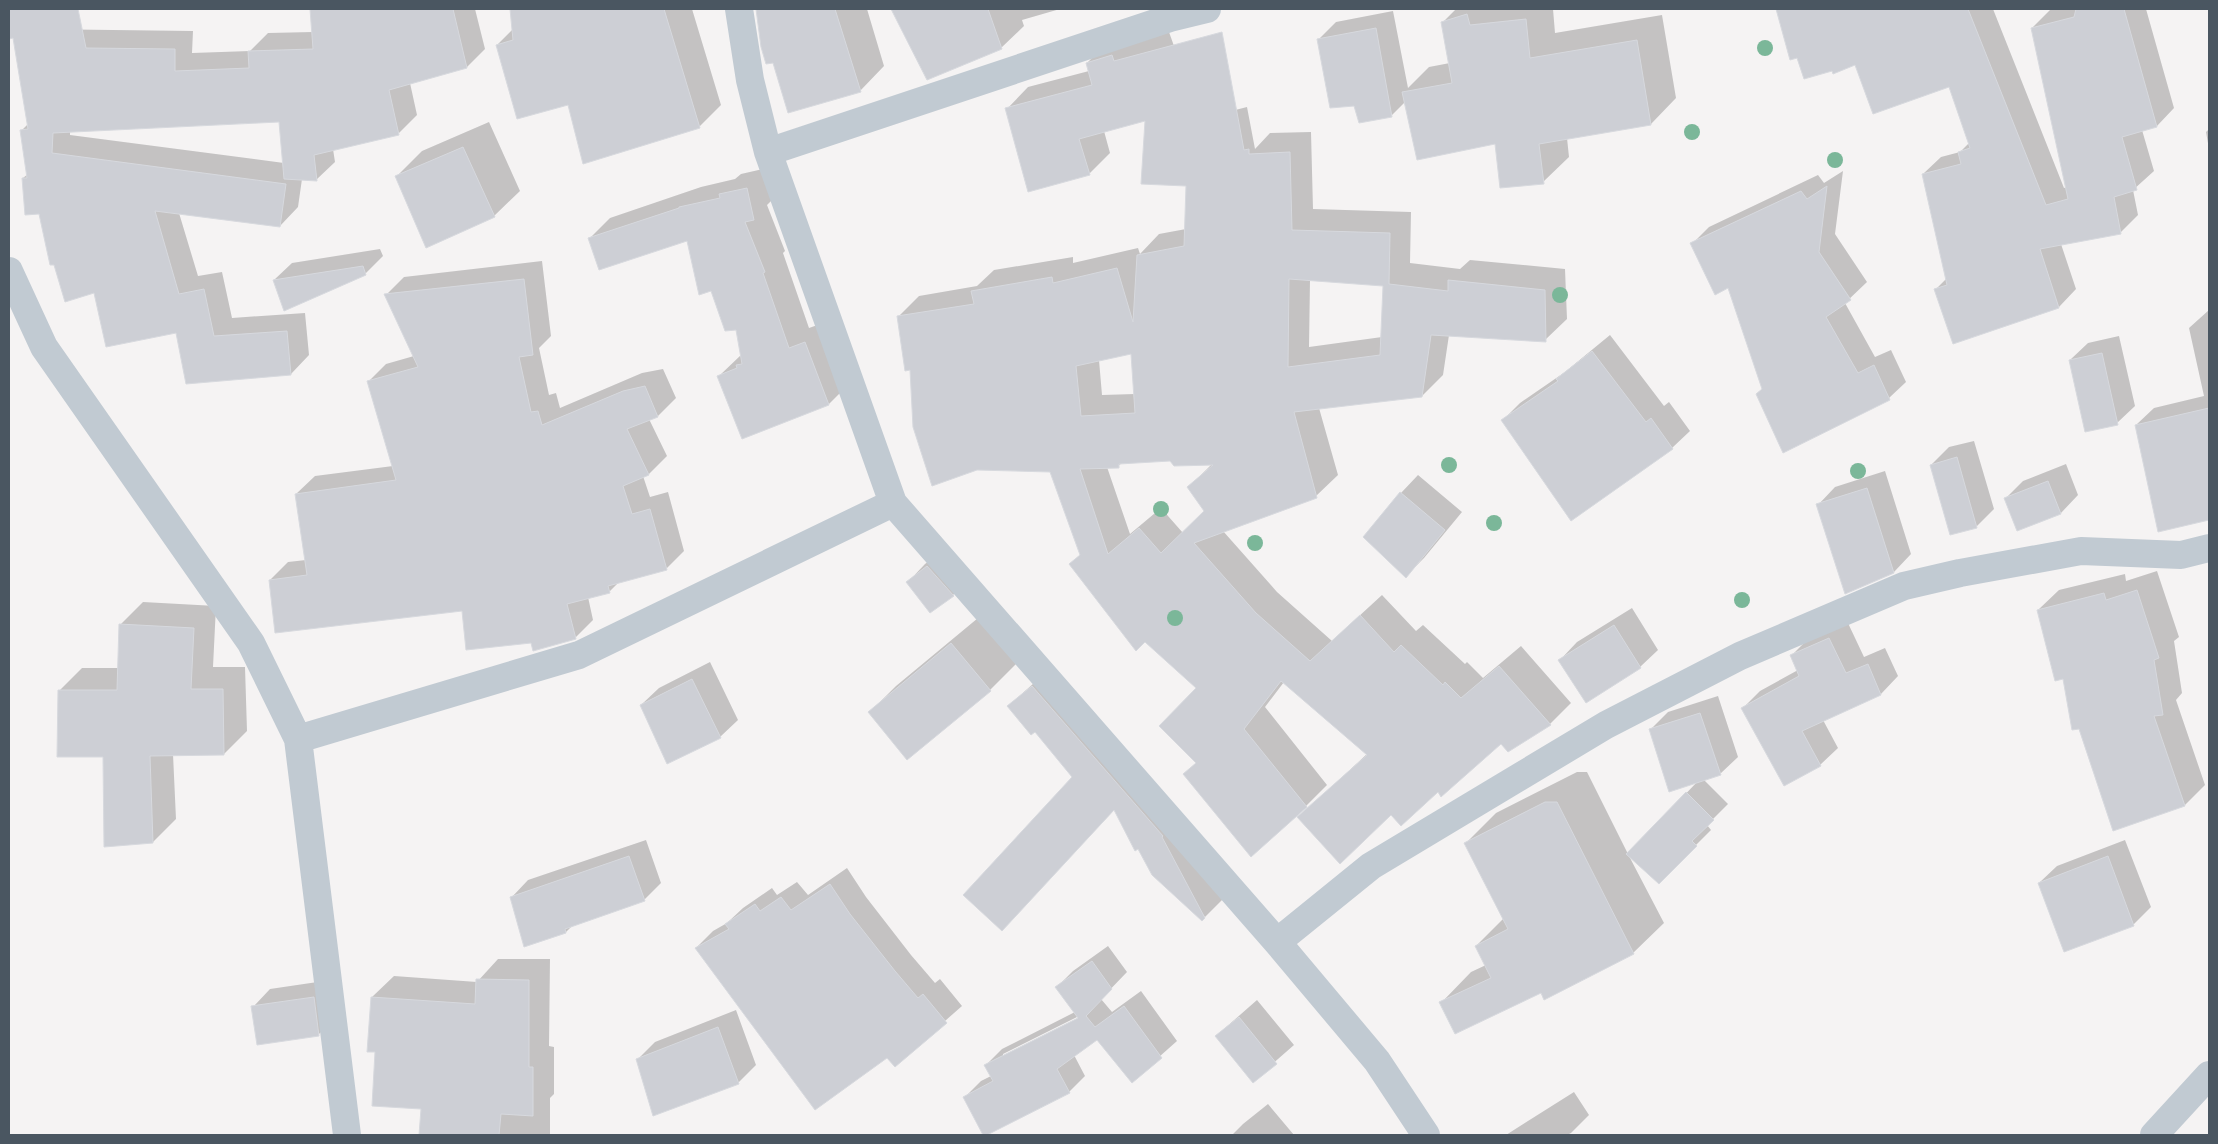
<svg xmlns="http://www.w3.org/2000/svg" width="2218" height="1144" font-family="'DejaVu Sans',sans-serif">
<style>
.shadow{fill:#0003;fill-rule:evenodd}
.building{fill:#cdcfd5;stroke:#d7d9de;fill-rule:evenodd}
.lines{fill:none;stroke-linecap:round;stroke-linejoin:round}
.minor{stroke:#c1cad2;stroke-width:28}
.tree{fill:#7bb799}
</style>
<rect width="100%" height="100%" fill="#f5f3f3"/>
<!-- shadow -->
<path class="shadow" d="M9 9H79L9 19Z
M312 9H475L485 49 467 67 410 83 417 115 399 133 333 149 335 162 316 180 302 179 298 207 280 226 179 213 198 276 222 272 232 318 305 313 309 355 291 374 187 383 177 332 95 291 40 213 23 178 28 174 21 131 28 124 34 29 193 31 192 53 250 51 268 33 313 32ZM280 121 284 163 70 135V131Z
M511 9H692L721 105 699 127 497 45 513 29Z
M757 9H867L884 66 860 91 760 19Z
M892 9H1060L1022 20 1024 26 1001 48 928 78Z
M1456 9H1553L1555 33 1662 15 1676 98 1651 124 1567 138 1569 157 1543 182 1496 143 1405 102 1392 115 1360 122 1355 104 1319 39 1336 22 1393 11 1408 88 1429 67 1450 63 1442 23Z
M1777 9H1993L2064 188 2067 187 2032 28 2050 10 2057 9H2176H2146L2174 108 2157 126 2142 130 2154 171 2133 190 2138 215 2120 233 2061 244 2076 289 2059 307 1954 343 1935 290 1947 278 1923 174 1941 157 1960 152 1969 143 1950 86 1856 64 1833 70 1798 56 1791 58Z
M1169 32 1200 119 1247 107 1255 149 1270 133 1311 132 1313 209 1411 212 1410 263 1460 269 1470 260 1565 269 1567 319 1545 340 1449 335 1443 375 1422 396 1319 408 1338 475 1316 496 1223 531 1277 592 1332 641 1382 595 1416 631 1423 625 1465 664 1467 662 1483 678 1521 646 1571 703 1550 724 1501 742 1438 790 1391 813 1299 817 1367 754 1284 682 1265 707 1327 785 1306 806 1185 774 1197 762 1198 688 1071 564 1081 554 1051 471 911 368 898 317 919 296 977 286 994 270 1073 257V263L1138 248 1140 254 1159 234 1186 229 1187 185 1146 119 1104 131 1110 153 1089 174 1007 109 1028 87 1089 71 1087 63 1108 42ZM1310 280 1384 285 1382 337 1309 347ZM1133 352 1135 394 1102 395 1099 360ZM1171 460 1212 464 1189 487 1205 511 1183 533 1161 508 1130 534 1107 467 1118 466 1122 463Z
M489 122 520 191 494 216 397 176 422 151Z
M2209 129V149L2206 132Z
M767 168 774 198 767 205 785 251 783 253 809 328 826 322 849 384 829 404 743 438 719 376 741 355 737 329 712 289 688 240 590 238 610 218 701 187 735 179 741 174Z
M1843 171 1835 234 1867 282 1845 303 1875 357 1891 350 1906 382 1889 398 1763 388 1729 287 1692 244 1709 227 1818 175 1824 183Z
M380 249 383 256 365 274 274 280 292 263Z
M542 261 551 336 539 348 549 395 556 393 560 408 642 373 663 369 676 398 658 416 649 419 667 456 649 474 643 476 650 497 668 492 684 551 666 569 620 581 609 592 588 597 593 620 575 638 532 642 463 610 270 580 288 562 306 560 296 494 315 476 393 466 368 382 386 364 414 356 386 295 404 277Z
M2209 310V519L2159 530 2136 425 2154 408 2204 396 2189 328Z
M1610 335 1664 406 1669 402 1690 431 1672 448 1503 420 1520 403 1565 372Z
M2119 336 2135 406 2117 423 2070 360 2088 343Z
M1974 441 1994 509 1976 527 1931 465 1949 447Z
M2066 464 2078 495 2061 513 2017 530 2005 499 2023 481Z
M1885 471 1911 554 1894 572 1846 592 1818 505 1835 487Z
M1418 475 1462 512 1424 558 1406 576 1401 493Z
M945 549 970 578 953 595 908 582 925 564Z
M2157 571 2179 637 2174 641 2182 693 2176 700 2205 785 2185 805 2114 829 2064 678 2038 610 2059 590 2125 574 2126 581Z
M143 602 216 606 213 667H245L247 731 224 754H173L176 819 153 842 104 756 59 691 82 668H119L120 625Z
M1632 608 1658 650 1640 667 1586 701 1560 660 1577 642Z
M978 618 1016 664 990 690 908 758 870 712 896 686Z
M1847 621 1864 657 1885 648 1898 676 1881 694 1823 720 1838 748 1820 765 1743 708 1760 691 1798 670 1791 656 1809 638Z
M710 662 738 720 720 737 641 705 659 688Z
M1052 667 1224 898 1205 917 1115 809 1002 929 1074 777 1035 730 1008 706Z
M1718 696 1738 757 1720 774 1704 780 1728 804 1707 825 1711 830 1659 882 1629 856 1664 923 1633 953 1541 992 1441 1003 1471 972 1486 965 1476 946 1504 918 1466 843 1496 813 1577 772H1587L1628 854 1698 781 1650 730 1668 712Z
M646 840 661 883 644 900 573 925 566 932 511 898 528 880Z
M2125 840 2151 907 2134 924 2065 950 2039 883 2057 866Z
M847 868 866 897 911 955 935 983 940 979 962 1006 895 1065 887 1056 696 948 713 931 727 923 743 908 772 888 777 895 797 882 808 895Z
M1108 946 1127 972 1101 999 1112 1012 1141 991 1177 1041 1132 1081 1097 1039 1074 1055 1085 1076 1069 1092 985 1135 965 1097 981 1081 991 1076 986 1065 1002 1049 1075 1012 1057 987 1073 971ZM1083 1014 1084 1016 1003 1057V1054Z
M498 959H550L549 1046 554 1047V1094L550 1098V1135H420L423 1108 376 1051 372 997 394 976 477 982Z
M331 980 336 1017 318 1035 253 1007 270 989Z
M1257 1000 1294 1045 1253 1081 1216 1036Z
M736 1010 756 1065 738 1083 637 1060 655 1042Z
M1574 1092 1589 1115 1571 1133 1567 1135H1506Z
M1268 1104 1294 1135H1232L1243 1124Z"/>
<!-- building -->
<path class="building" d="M9 9H78L86 48 175 49V71L249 68 248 51 313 49 310 9H453L467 68 389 90 399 135 314 155 317 181 284 179 279 122 53 133 52 153 286 184 280 227 155 211 179 294 204 289 214 336 287 331 291 375 186 384 176 333 106 347 94 293 65 302 54 265H50L39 214 25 215 22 178H27L20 130 28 129 13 38 9 39Z
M510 9H664L700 128 583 164 568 105 517 119 496 45 513 40Z
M756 9H835L861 92 788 113 773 63 766 64 761 47Z
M891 9H988L1002 49 927 80Z
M1776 9H1968L2046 205 2068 199 2031 28 2074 17 2076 9H2124L2157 127 2122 137 2137 190 2114 197 2121 234 2040 249 2059 308 1953 344 1934 289 1947 285 1922 174 1961 164 1958 152 1970 148 1949 87 1873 114 1855 65 1833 74 1832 71 1804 79 1797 58 1790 60Z
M1467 14 1470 25 1526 19 1530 58 1637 40 1651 125 1539 144 1544 184 1500 188 1495 144 1417 160 1402 92 1452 83 1441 22Z
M1376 28 1392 117 1359 123 1354 106 1330 108 1317 39Z
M1222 32 1244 150 1249 149V154L1290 152 1292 230 1390 233 1389 284 1448 291V280L1545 290 1546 342 1431 335 1422 397 1294 412 1317 498 1194 543 1256 613 1310 661 1360 615 1394 652 1401 645 1443 685 1445 682 1461 698 1499 666 1551 725 1508 752 1501 744 1441 797 1438 792 1401 826 1391 815 1340 864 1297 817 1367 755 1281 681 1244 729 1307 807 1251 857 1183 774 1196 763 1159 726 1196 688 1145 642 1136 651 1069 564 1080 555 1050 472 977 470 932 486 913 427 910 370 905 371 897 316 974 304 971 291 1052 277 1053 283 1117 268 1133 322 1137 255 1184 246 1186 186 1141 184 1145 121 1079 139 1090 175 1028 192 1005 108 1092 85 1086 63 1112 55 1114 61ZM1289 279 1383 286 1380 355 1288 367ZM1131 354 1135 413 1081 416 1076 366ZM1170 461 1174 466 1213 465 1187 487 1204 511 1161 553 1139 528 1108 554 1080 469 1119 468V464Z
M463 147 495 217 426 248 395 176Z
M1827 186 1819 252 1851 300 1826 317 1858 373 1874 365 1890 400 1783 453 1756 394 1762 389 1728 288 1715 295 1690 243 1801 191 1807 199Z
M747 188 754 220 745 222 765 272 763 273 789 348 805 342 829 405 742 439 717 376 737 368 736 365 742 364 736 330 725 331 711 291 699 295 687 241 599 270 588 238 679 208V207L720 198 719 194Z
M363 266 366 275 284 311 273 280Z
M524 279 533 355 519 357 531 412 538 411 542 425 623 391 645 386 658 417 627 429 649 475 623 486 632 514 650 509 667 570 608 586 610 593 567 604 576 639 533 651 531 643 466 650 462 611 275 633 269 580 307 575 295 494 396 480 367 381 418 367 384 294Z
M1592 351 1646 422 1651 418 1673 449 1571 521 1501 420 1558 381 1556 379Z
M2102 353 2118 425 2085 432 2069 360Z
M2209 408V520L2158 532 2135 425Z
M1957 457 1977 528 1950 535 1930 465Z
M2048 481 2061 514 2017 531 2004 498Z
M1867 488 1894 573 1845 594 1816 504Z
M1400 492 1445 530 1406 578 1363 537Z
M927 566 954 596 930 613 906 582Z
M2137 590 2159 658 2154 660 2163 715 2154 716 2185 806 2113 831 2079 729 2072 730 2063 679 2055 681 2037 610 2104 593 2106 600Z
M119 624 194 628 191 689H223L224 755 150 756 153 843 104 847 103 757H57L58 690H117Z
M1614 625 1641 668 1586 703 1558 660Z
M1829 638 1846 673 1868 664 1881 695 1802 731 1821 766 1784 786 1741 708 1799 676 1790 655Z
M951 643 991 691 907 760 868 712Z
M692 679 721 738 667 764 640 705Z
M1032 686 1163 836 1162 837 1205 918 1202 921 1152 875 1138 849 1135 851 1114 810 1002 931 963 895 1072 777 1035 732 1031 735 1007 706Z
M1700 713 1721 775 1669 792 1649 729Z
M1686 792 1714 820 1692 841 1697 846 1659 884 1626 854Z
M1545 802H1557L1634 954 1544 1000 1541 993 1455 1034 1439 1002 1491 978 1475 946 1508 929 1464 843Z
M629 856 645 901 565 929 566 933 524 947 510 897Z
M2108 856 2134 926 2064 952 2038 883Z
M830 884 850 914 895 971 918 998 923 994 947 1023 895 1067 887 1058 815 1110 695 948 729 929 725 924 755 904 760 911 781 897 791 910Z
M1092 961 1112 989 1086 1016 1095 1027 1124 1006 1162 1058 1132 1083 1097 1040 1057 1069 1070 1093 987 1135H983L963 1097 993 1081 984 1065 1078 1018 1055 987Z
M476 979 529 980V1067H533V1116L501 1114 499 1135H419L421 1109 372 1106 375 1052H367L371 997 475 1004Z
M314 997 319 1036 257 1045 251 1006Z
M1239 1017 1277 1064 1253 1083 1215 1036Z
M718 1027 739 1084 653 1116 636 1059Z"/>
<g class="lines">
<!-- minor -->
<path class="minor" d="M739 9 750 80 768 152 893 503 1277 942 1377 1061 1426 1135
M768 152 1170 18 1207 9
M9 271 44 347 251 643 298 739 347 1135
M298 739 579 655 893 503
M1277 942 1371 866 1606 725 1740 656 1904 586 1960 573 2081 551 2181 555 2209 548
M2154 1135 2209 1075"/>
</g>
<!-- trees -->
<g class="tree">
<circle cx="1765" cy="48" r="8"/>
<circle cx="1692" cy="132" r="8"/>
<circle cx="1835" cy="160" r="8"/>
<circle cx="1560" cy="295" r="8"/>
<circle cx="1449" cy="465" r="8"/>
<circle cx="1858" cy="471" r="8"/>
<circle cx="1161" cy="509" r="8"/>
<circle cx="1494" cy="523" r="8"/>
<circle cx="1255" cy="543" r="8"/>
<circle cx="1742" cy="600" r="8"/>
<circle cx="1175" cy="618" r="8"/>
</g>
<!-- border -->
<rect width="2218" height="1144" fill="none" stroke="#4a5661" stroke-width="20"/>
</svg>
